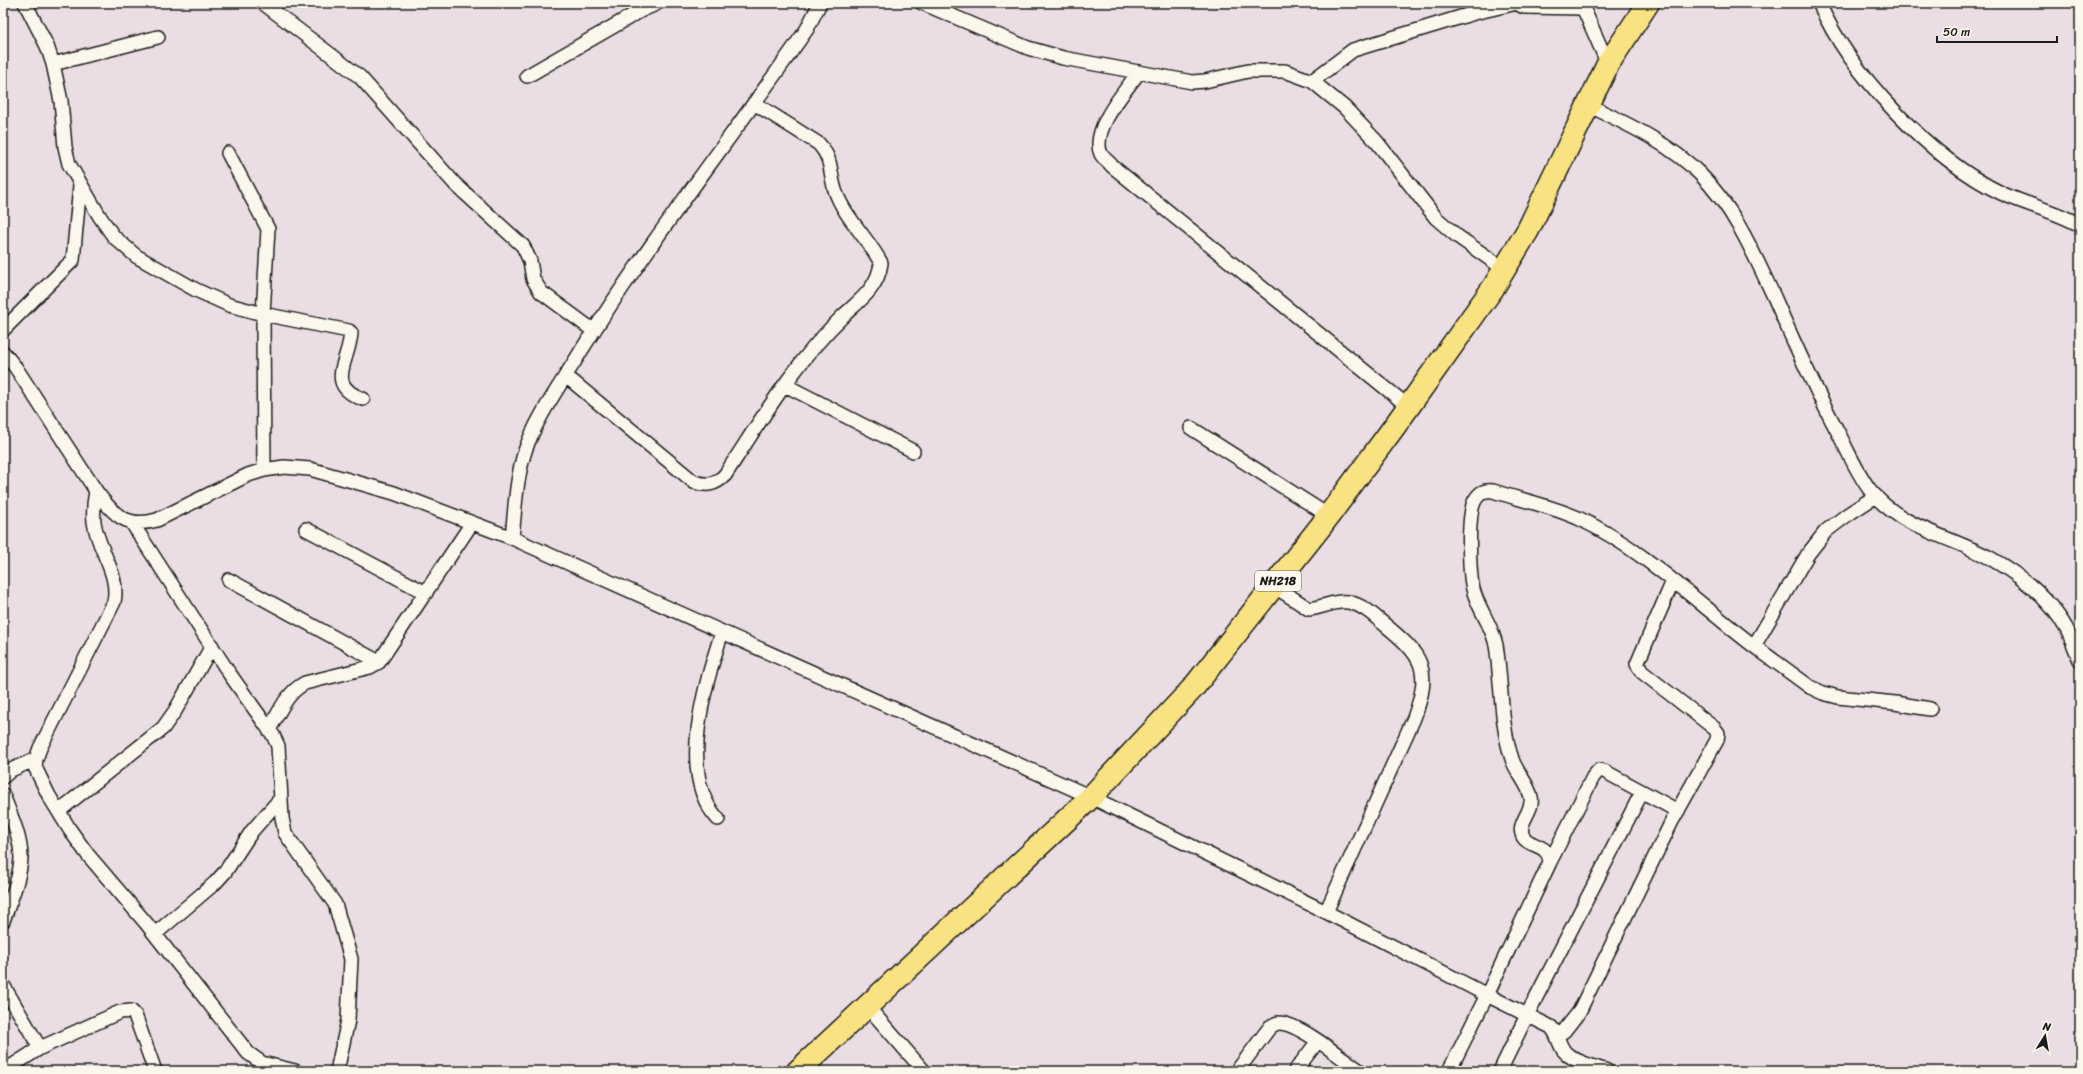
<svg xmlns="http://www.w3.org/2000/svg" width="2083" height="1074" font-family="Sriracha,sans-serif">
<style>
.lines{fill:none;stroke-linecap:round;stroke-linejoin:round}
.street-casing{stroke:#1c1c1c;stroke-width:16}
.highway-casing{stroke:#1c1c1c;stroke-width:25}
.street{stroke:#fbf7ec;stroke-width:13}
.highway{stroke:#f8e281;stroke-width:22}
.labels{text-anchor:middle;stroke-width:4;stroke-linejoin:round;paint-order:stroke}
.shield{fill:#fbf7ec;stroke:#5f5e5a;stroke-width:1}
.shield-label{font-size:12px;font-weight:bold;fill:#1c1c1c}
</style>
<rect width="100%" height="100%" fill="#eadee4"/>
<filter id="ink" filterUnits="userSpaceOnUse"><feTurbulence type="fractalNoise" baseFrequency=".025" numOctaves="2"/><feDisplacementMap in="SourceGraphic" scale="8" xChannelSelector="R" yChannelSelector="G"/><feConvolveMatrix kernelMatrix="1 2 1 2 8 2 1 2 1" color-interpolation-filters="sRGB"/></filter>
<g filter="url(#ink)">
<g class="lines">
<defs>
<path id="street" d="M25 3 47 46 53 64 61 101 65 147 69 164 100 217 114 237 136 256 196 290 229 305 263 314 264 470
M263 3 360 77 455 184 523 246 530 261 533 279 541 292 594 331
M922 3 1028 48 1063 58 1192 82 1205 81 1248 71H1285L1312 81 1345 108 1377 142 1436 218 1457 236 1504 269
M1516 3 1524 7 1582 8
M1581 3 1608 64
M1819 3C1850 74 1931 159 2001 193 2027 205 2055 211 2080 225
M53 64 158 37
M1139 72C1126 90 1090 130 1101 154 1103 158 1109 162 1112 166L1409 407
M527 76 640 11 658 3
M1312 81 1353 50 1474 13 1517 3
M1588 105C1627 124 1669 143 1700 174 1735 209 1754 254 1775 299 1795 345 1816 391 1840 436 1849 454 1858 474 1870 490 1900 528 1950 536 1990 558 2020 575 2049 598 2066 628 2072 638 2075 650 2080 660
M228 153 268 229 263 314 349 331 351 333C349 362 324 385 363 399
M3 330 73 260 80 185
M3 352 16 368 96 491C113 514 126 529 157 520L248 475 264 470 284 467 310 469 394 493 512 538 1091 797 1326 912 1487 995 1449 1071
M566 376 694 482C707 486 715 485 725 475 761 420 795 362 843 316 860 300 878 288 881 263 868 238 844 217 835 190 829 171 833 160 819 144L754 103
M785 385 913 451
M1191 428 1329 516
M96 491C94 501 93 512 94 522 98 551 120 573 114 602L40 748 36 759 35 767 49 796 70 830 88 855 146 923 248 1053 262 1063 295 1071
M1876 496 1847 515 1826 531 1808 554 1754 646 1810 687 1823 693 1838 697 1895 703 1930 709
M132 523 229 673 273 735 278 746 282 818 285 833 335 904 351 959 348 1020 337 1071
M306 529 426 593
M512 538C515 509 516 479 525 451 537 416 562 383 581 351 650 240 732 137 807 29L820 3
M229 580 379 662
M1274 586 1309 609C1322 608 1335 600 1348 602 1363 605 1373 615 1384 624 1423 656 1432 669 1414 718L1326 912
M269 730C279 713 286 693 305 683L370 667 379 662 472 523
M3 777 11 770 36 759
M3 795C10 814 21 836 21 858 20 879 10 901 3 921
M59 811 163 728 175 711 212 646
M718 819C676 775 706 682 722 632
M1550 862 1593 777 1599 770 1604 771 1678 811
M155 934 215 883 225 872 252 831 281 798
M3 985 40 1048 120 1012 131 1011 135 1015 155 1071
M867 1006 924 1071
M1557 1035 1564 1031 1579 1012 1672 821 1717 740 1718 733 1714 728 1642 672 1637 664 1673 581
M4 1071 40 1048
M1237 1071 1270 1027C1273 1025 1276 1023 1279 1023 1299 1023 1343 1059 1360 1071
M1295 1071 1318 1041
M1500 1071 1527 1015 1642 792
M1607 1071C1594 1066 1573 1062 1564 1051 1558 1043 1558 1034 1551 1027L1487 995 1550 862C1549 842 1526 848 1522 834 1518 822 1534 810 1531 797 1528 783 1516 772 1512 759 1500 723 1502 683 1496 645 1492 625 1478 609 1473 589 1469 572 1467 514 1475 500 1480 492 1484 490 1493 491 1521 500 1552 506 1580 519 1645 550 1697 603 1754 646"/>
<path id="highway" d="M798 1071 1091 797 1193 688 1321 526 1394 427 1493 288 1528 230 1608 64 1648 3"/>
</defs>
<!-- street casing -->
<use href="#street" class="street-casing"/>
<!-- highway casing -->
<use href="#highway" class="highway-casing"/>
<!-- street -->
<use href="#street" class="street"/>
<!-- highway -->
<use href="#highway" class="highway"/>
</g>
</g>
<g class="labels">
<!-- shield labels -->
<rect class="shield" x="1255" y="571" width="46" height="20" rx="3"/>
<g class="shield-label">
<text x="1278" y="585">NH218</text>
</g>
</g>
<!-- margin -->
<rect width="2083" height="1074" fill="none" stroke="#fbf7ec" stroke-width="16"/>
<rect x="8" y="8" width="2067" height="1058" fill="none" stroke="#1c1c1c" stroke-width="1.5" filter="url(#ink)"/>
<!-- north arrow -->
<g transform="translate(2045 1036) rotate(11)" stroke="#fbf7ec" stroke-width="3" paint-order="stroke">
<path d="M0-3L7 15L0 10L-7 15Z" fill="#1c1c1c"/>
<text y="-6" font-size="11" font-weight="bold" text-anchor="middle" fill="#1c1c1c">N</text>
</g>
<!-- scale -->
<path d="M1937 36v6h120v-6" fill="none" stroke="#1c1c1c" stroke-width="2"/>
<text x="1943" y="36" font-size="12" fill="#1c1c1c" stroke="#fbf7ec" stroke-width="3" paint-order="stroke">50 m</text>
</svg>
